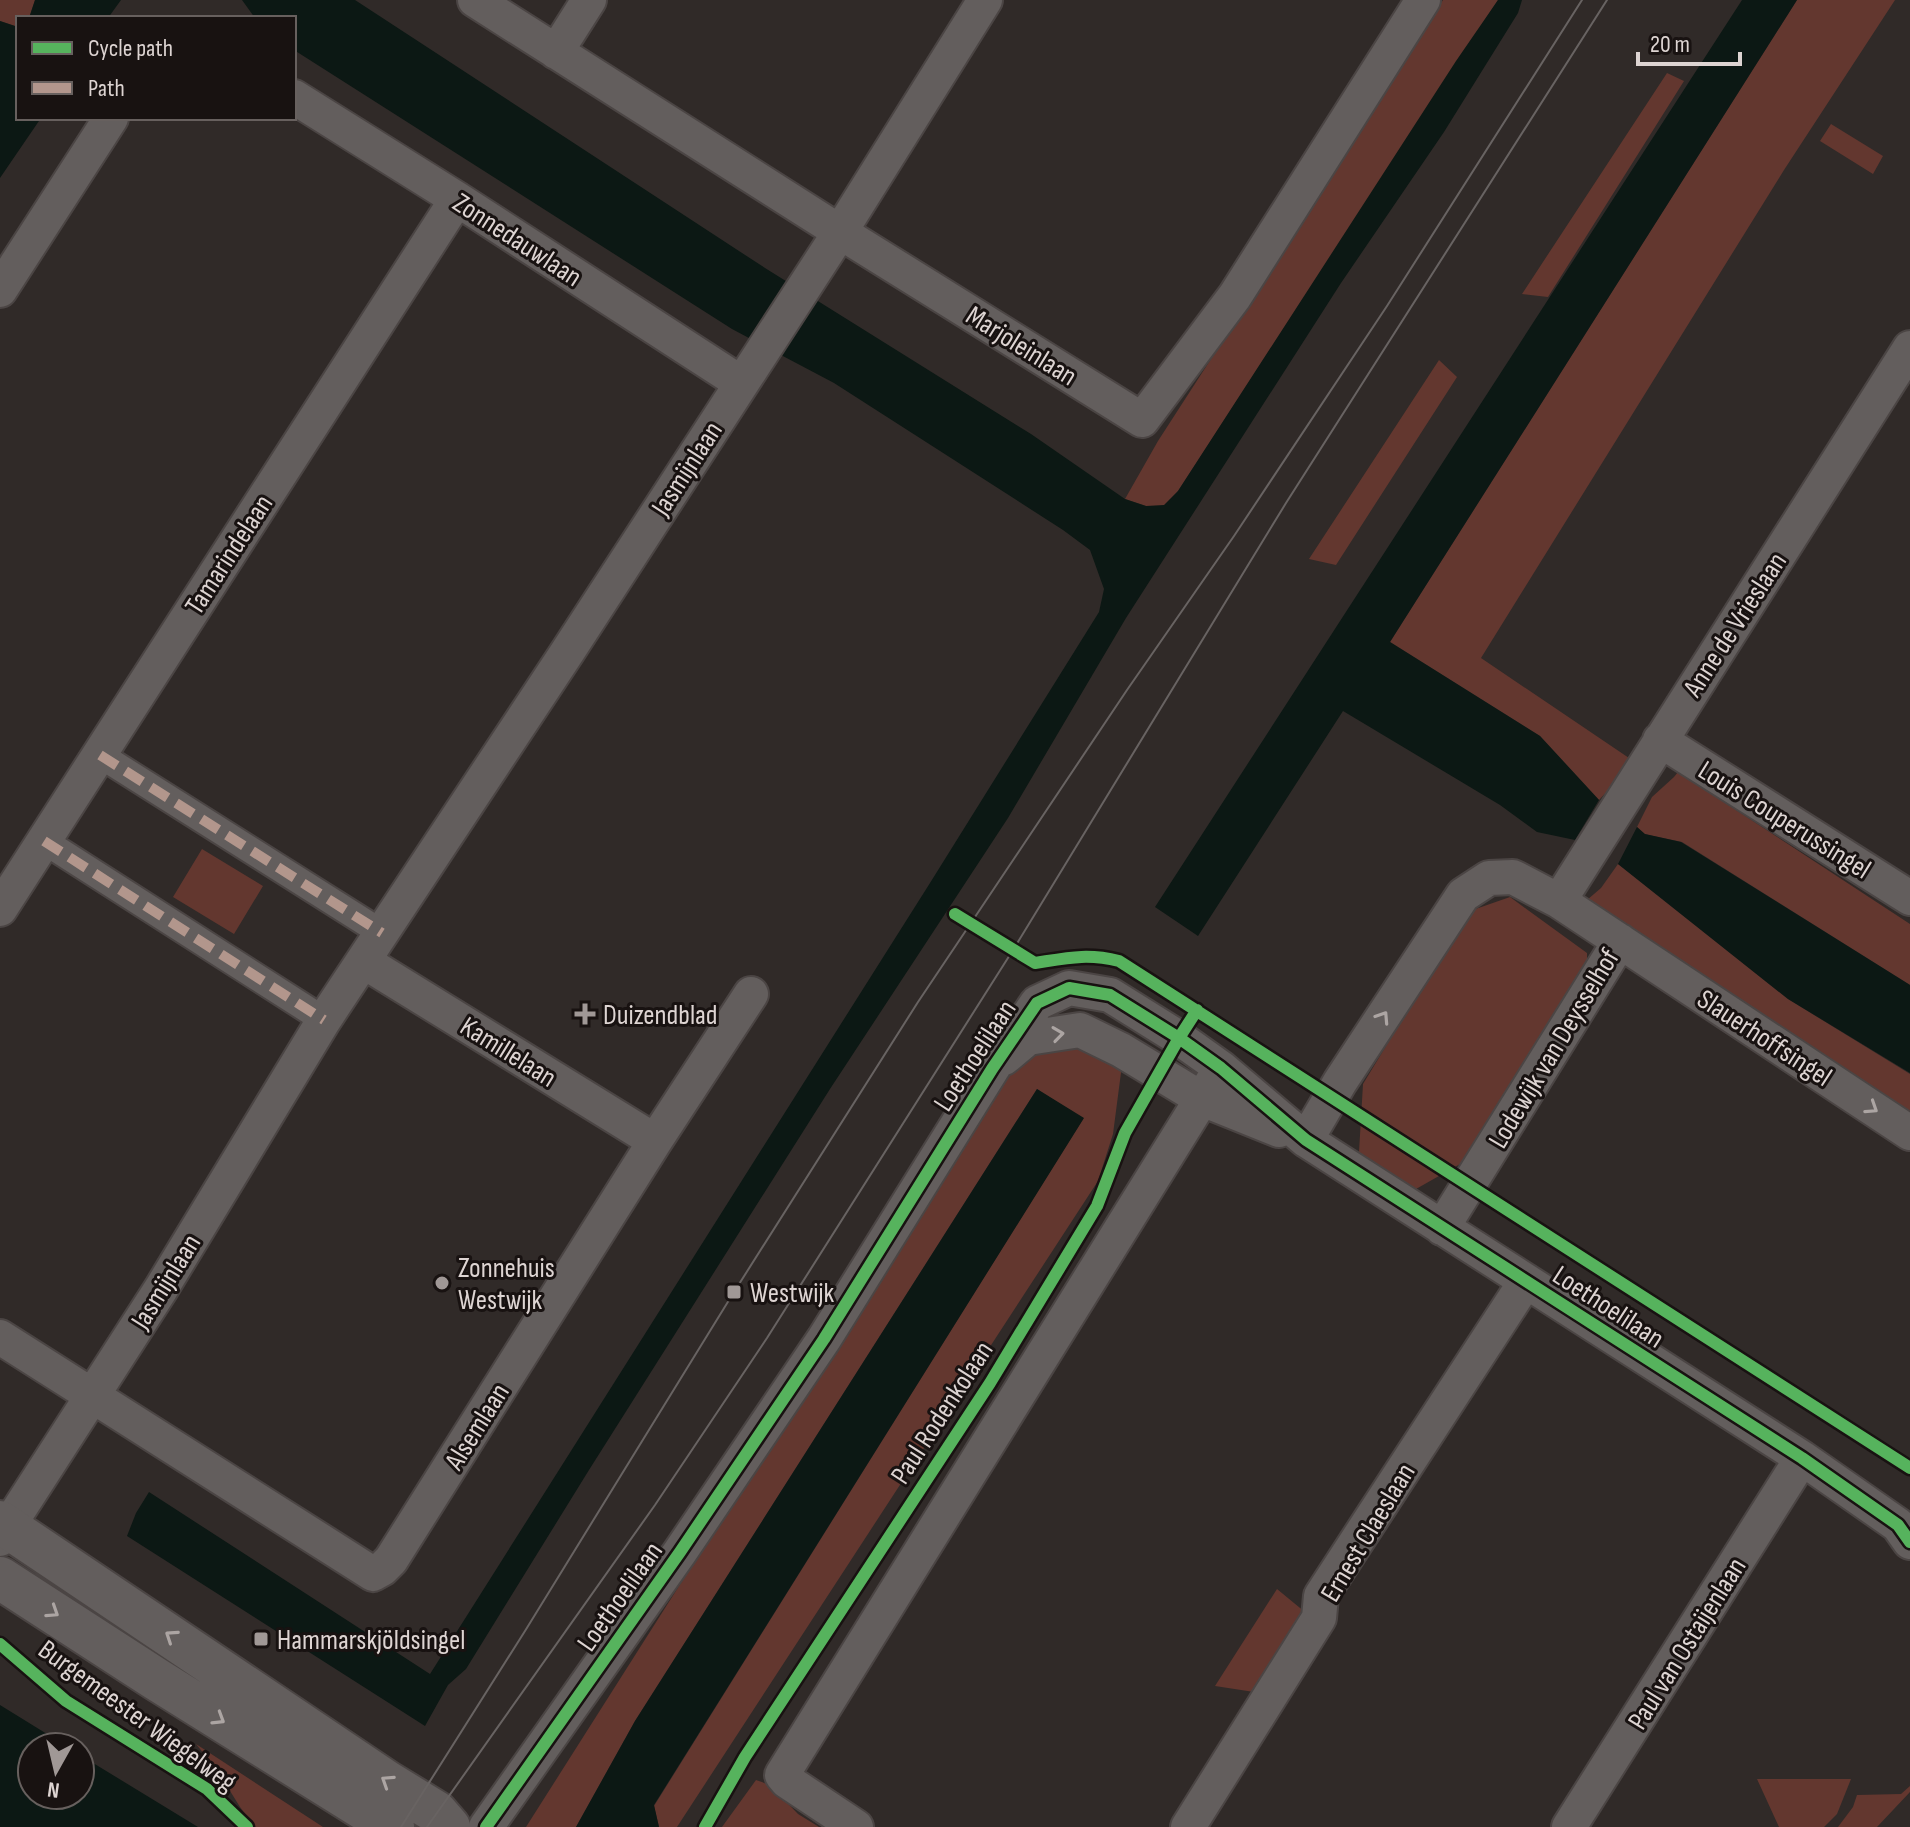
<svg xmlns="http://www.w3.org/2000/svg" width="1910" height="1827" font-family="'Sofia Sans Condensed',sans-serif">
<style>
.green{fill:#63372f}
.water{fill:#0c1814}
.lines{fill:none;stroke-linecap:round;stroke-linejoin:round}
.pedestrian-casing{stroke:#4b4544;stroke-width:30}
.minor-casing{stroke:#4b4544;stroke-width:38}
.tertiary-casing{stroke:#4b4544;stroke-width:46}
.pedestrian{stroke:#635e5d;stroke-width:26}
.minor{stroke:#635e5d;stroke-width:34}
.tertiary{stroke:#635e5d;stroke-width:42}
.tram{stroke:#686362;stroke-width:2}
.quiet{stroke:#b2968c;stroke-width:10;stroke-dasharray:20 10;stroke-linecap:butt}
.cycleway-casing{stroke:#181211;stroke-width:17}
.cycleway{stroke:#56b35d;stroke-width:12}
.oneway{stroke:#aca5a3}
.poi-dot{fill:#a09896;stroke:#181211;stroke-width:3}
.labels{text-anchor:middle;stroke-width:6;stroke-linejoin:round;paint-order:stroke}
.street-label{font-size:28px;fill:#ddd4d2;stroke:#181211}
.poi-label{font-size:28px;fill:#ddd4d2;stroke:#181211;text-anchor:start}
</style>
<rect width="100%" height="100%" fill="#302a28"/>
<!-- green -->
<path class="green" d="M0 0H35L29 18H18V27L0 21Z
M1443 0H1498L1178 491 1164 506H1146L1125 499 1158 441Z
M1797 0H1895L1784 170 1481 658 1629 758 1616 782 1599 800 1540 736 1390 642Z
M1667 73 1684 81 1548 297 1522 294Z
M1831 124 1883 156 1873 174 1820 141Z
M1439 360 1457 377 1336 565 1309 559Z
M1678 772 1910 924V985L1682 842 1644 834 1637 827 1652 797 1674 777Z
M202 849 263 886 234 934 173 897Z
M1618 864 1788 999 1910 1074V1117L1587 900 1601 888Z
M1510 897 1587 953V979L1469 1159 1416 1189 1359 1152 1363 1084 1467 912Z
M1081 1044 1122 1065 1113 1134 1098 1181 677 1827H659L654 1806 1083 1119 1037 1089 635 1721 576 1827H526L992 1093 1029 1054Z
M1277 1589 1311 1617 1254 1692 1215 1686Z
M196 1744 323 1827H255L240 1807 217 1770Z
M1757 1779H1851L1837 1814 1824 1827H1779Z
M756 1780 770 1785 798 1814 819 1827H722Z
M1910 1786V1792L1877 1827H1838L1853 1807 1857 1795 1901 1794Z"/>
<!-- water -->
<path class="water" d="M35 0H121L108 18H29Z
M242 0H355L765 268 1031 434 1125 499 1146 506 1164 505 1178 491 1456 61 1498 0H1522L1518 13 1444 132 1341 283 1126 618 1008 818 830 1089 589 1470 466 1669 448 1685 425 1726 127 1536 136 1513 149 1492 430 1674 930 883 1099 612 1104 589 1090 550 1063 530 834 383 732 329 294 50V18H255Z
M1742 0H1797L1390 642 1540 736 1599 800 1575 840 1537 832 1500 805 1343 711 1198 936 1155 907Z
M0 21 18 27V118H41L0 178Z
M1637 827 1645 834 1681 842 1910 985V1073L1788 999 1618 864Z
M1037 1089 1084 1118 654 1805 659 1827H576L635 1721Z
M0 1705 68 1747H32V1795H80V1755L198 1827H0Z"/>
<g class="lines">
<defs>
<path id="pedestrian" d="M100 755 382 933
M44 841 324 1020"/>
<path id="minor" d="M475 0 840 232 1142 420 1235 296 1423 0
M556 52 589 0
M294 97 457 199 741 383
M0 290 111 118
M1660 740 1910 898
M1559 901 1910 348
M0 909 457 199
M363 961 655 1141
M1004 1058 1028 1038 1080 1030 1121 1050 1202 1099 1279 1130
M1306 1140 1340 1082 1463 895 1489 878 1513 877 1559 901 1910 1133
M1442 1228 1620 941
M0 1337 373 1574 382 1569 391 1560 655 1141 751 994
M0 1539 161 1289 324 1020 568 651 840 232 985 0
M486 1827 680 1552 824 1339 992 1069 1037 1003 1069 988 1110 995 1179 1038 1221 1068 1306 1140 1802 1458 1898 1525 1910 1542
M856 1827 787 1781 782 1775 1221 1068
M1188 1827 1319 1618 1321 1596 1526 1281
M1569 1827 1802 1458"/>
<path id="tertiary" d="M0 1522 387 1782 436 1812 449 1827
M0 1578 156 1679 393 1827"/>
</defs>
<!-- pedestrian casing -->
<use href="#pedestrian" class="pedestrian-casing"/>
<!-- minor casing -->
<use href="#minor" class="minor-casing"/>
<!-- tertiary casing -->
<use href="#tertiary" class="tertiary-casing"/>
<!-- pedestrian -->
<use href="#pedestrian" class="pedestrian"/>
<!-- minor -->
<use href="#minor" class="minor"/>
<!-- tertiary -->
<use href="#tertiary" class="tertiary"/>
<!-- tram -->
<path class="tram" d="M401 1827 525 1631 734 1292 918 1002 1127 690 1234 536 1387 306 1582 0
M427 1827 655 1505 767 1338 1013 950 1286 503 1607 0"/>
<!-- quiet -->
<path class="quiet" d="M100 755 382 933
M44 841 324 1020"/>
<defs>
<path id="cycleway" d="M955 914 1035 963C1067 958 1087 953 1119 961L1910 1468
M0 1644 66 1701 207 1789 247 1827
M486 1827 680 1552 824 1339 992 1069 1037 1003 1069 988 1110 995 1179 1038 1221 1068 1306 1140 1802 1458 1898 1525 1910 1542
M705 1827 745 1757 990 1383 1097 1206 1125 1133 1179 1038 1197 1010"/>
</defs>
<!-- cycleway casing -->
<use href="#cycleway" class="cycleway-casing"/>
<!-- cycleway -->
<use href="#cycleway" class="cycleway"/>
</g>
<!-- one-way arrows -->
<defs><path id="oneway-chevron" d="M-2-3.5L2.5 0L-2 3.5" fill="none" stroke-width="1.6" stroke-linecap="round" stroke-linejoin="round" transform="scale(2)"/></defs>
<g class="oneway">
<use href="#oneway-chevron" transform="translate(1383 1017) rotate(-57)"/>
<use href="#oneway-chevron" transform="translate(1058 1034) rotate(-8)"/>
<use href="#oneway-chevron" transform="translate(1872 1108) rotate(33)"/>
<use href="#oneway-chevron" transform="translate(53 1612) rotate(33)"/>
<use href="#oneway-chevron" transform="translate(171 1636) rotate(-146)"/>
<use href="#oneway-chevron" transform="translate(219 1719) rotate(32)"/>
<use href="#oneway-chevron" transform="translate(387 1781) rotate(-147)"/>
</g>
<!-- markers -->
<g class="poi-dot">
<path d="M581 1002h8v8h8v8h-8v8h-8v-8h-8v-8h8z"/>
<circle cx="442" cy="1283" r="8"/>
<rect x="726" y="1284" width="16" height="16" rx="4"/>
<rect x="253" y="1631" width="16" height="16" rx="4"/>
</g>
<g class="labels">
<!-- street labels -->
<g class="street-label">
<text transform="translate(518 239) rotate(33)" y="10">Zonnedauwlaan</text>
<text transform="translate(1022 345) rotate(32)" y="10">Marjoleinlaan</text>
<text transform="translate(686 468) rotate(-57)" y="10">Jasmijnlaan</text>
<text transform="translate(228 554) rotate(-57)" y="10">Tamarindelaan</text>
<text transform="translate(1734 624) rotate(-57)" y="10">Anne de Vrieslaan</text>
<text transform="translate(1785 819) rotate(32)" y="10">Louis Couperussingel</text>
<text transform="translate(1765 1037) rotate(33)" y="10">Slauerhoffsingel</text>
<text transform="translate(1553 1048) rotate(-59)" y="10">Lodewijk van Deysselhof</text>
<text transform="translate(509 1051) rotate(32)" y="10">Kamillelaan</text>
<text transform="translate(974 1055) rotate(-57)" y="10">Loethoelilaan</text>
<text transform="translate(165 1281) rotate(-58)" y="10">Jasmijnlaan</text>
<text transform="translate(1609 1306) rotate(33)" y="10">Loethoelilaan</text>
<text transform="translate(941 1412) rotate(-57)" y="10">Paul Rodenkolaan</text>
<text transform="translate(476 1426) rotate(-58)" y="10">Alsemlaan</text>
<text transform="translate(1367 1532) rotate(-59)" y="10">Ernest Claeslaan</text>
<text transform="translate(619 1596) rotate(-55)" y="10">Loethoelilaan</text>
<text transform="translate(1686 1643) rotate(-58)" y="10">Paul van Ostaijenlaan</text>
<text transform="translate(138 1715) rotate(36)" y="10">Burgemeester Wiegelweg</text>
</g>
<!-- poi labels -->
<g class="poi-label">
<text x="603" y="1024">Duizendblad</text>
<text x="458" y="1277">Zonnehuis<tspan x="458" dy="32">Westwijk</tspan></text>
<text x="750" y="1302">Westwijk</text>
<text x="277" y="1649">Hammarskjöldsingel</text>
</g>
</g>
<!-- legend -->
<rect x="16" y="16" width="280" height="104" fill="#181211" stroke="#67605e" stroke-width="2"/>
<rect x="32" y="42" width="40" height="12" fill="#56b35d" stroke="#67605e" stroke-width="2"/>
<text x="88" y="56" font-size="24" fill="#ddd4d2">Cycle path</text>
<rect x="32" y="82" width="40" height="12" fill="#b2968c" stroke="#67605e" stroke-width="2"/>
<text x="88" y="96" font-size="24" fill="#ddd4d2">Path</text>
<!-- north arrow -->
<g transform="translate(56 1771) rotate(188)"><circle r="38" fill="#181211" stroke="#67605e" stroke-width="2"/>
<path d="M0-6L14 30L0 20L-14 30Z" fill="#a09896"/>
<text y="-12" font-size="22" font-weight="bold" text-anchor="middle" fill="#ddd4d2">N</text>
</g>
<!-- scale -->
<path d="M1638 52v12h102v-12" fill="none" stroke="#ddd4d2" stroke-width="4"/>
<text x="1650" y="52" font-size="24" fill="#ddd4d2" stroke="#181211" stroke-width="6" paint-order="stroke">20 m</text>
</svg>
